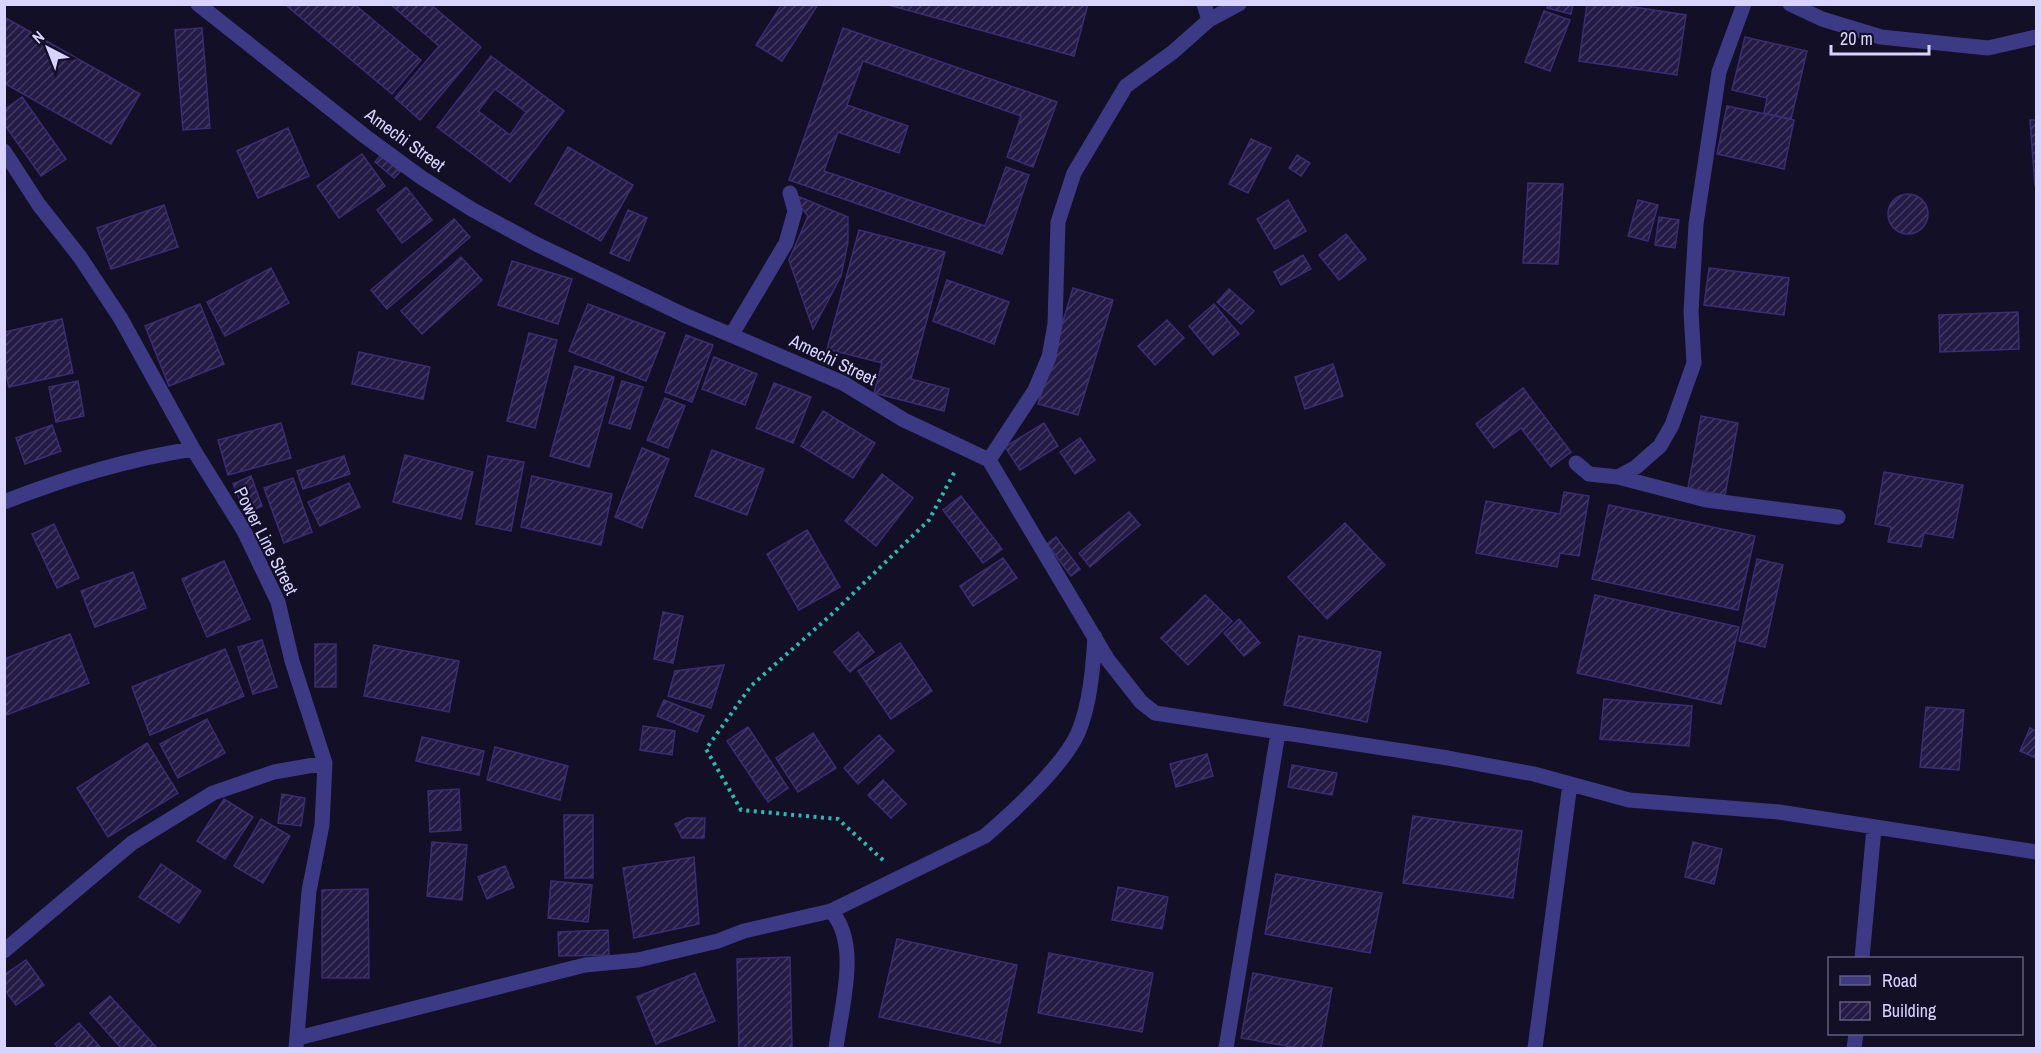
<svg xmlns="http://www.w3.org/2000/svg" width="2041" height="1053" font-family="'Archivo Narrow',sans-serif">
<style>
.building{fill:url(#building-hatch);stroke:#3b2d73;stroke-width:1.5;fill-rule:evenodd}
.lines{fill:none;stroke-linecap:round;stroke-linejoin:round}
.path{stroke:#2fb8b0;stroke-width:4;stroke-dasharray:3 4.5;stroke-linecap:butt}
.minor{stroke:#3d3a85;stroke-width:15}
.labels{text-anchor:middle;stroke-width:4.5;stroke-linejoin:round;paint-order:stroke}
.street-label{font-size:18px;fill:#d9d4ff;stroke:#130f26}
</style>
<defs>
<pattern id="building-hatch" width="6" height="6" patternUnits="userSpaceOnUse" patternTransform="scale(1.5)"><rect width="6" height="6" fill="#241b47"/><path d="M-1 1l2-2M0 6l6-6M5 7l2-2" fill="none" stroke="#433b63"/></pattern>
</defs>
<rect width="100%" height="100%" fill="#130f26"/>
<!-- building -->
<path class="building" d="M288 4H354L421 60 392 94 287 6Z
M390 4H430L481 47 420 120 395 98 439 46Z
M782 4 817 6 782 61 756 45Z
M885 4H1088L1074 56Z
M1548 4H1573L1571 14 1547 8Z
M1587 4H1614L1686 15 1677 75 1579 61Z
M1544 11 1570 20 1550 71 1525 62Z
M4 17 140 94 111 144 4 83Z
M202 28 210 128 183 130 175 30Z
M843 28 1057 102 1033 167 1007 157 1021 116 863 61 847 105 908 126 899 153 838 132 824 171 985 226 1006 167 1029 175 1002 254 789 180Z
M1745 37 1807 51 1791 119 1764 113 1767 98 1732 90Z
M491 56 564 111 510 182 437 127ZM495 89 526 112 510 135 478 111Z
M22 97 66 159 41 176 4 124V110Z
M1727 106 1794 120 1784 169 1717 154Z
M2030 120H2036V186H2035Z
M288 128 309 176 258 198 237 151Z
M1251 139 1271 148 1248 193 1229 184Z
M568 147 633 185 601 241 535 204Z
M362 154 385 186 339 218 317 186Z
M382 154 400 172 394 178 375 162Z
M1297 155 1310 163 1301 176 1289 168Z
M1528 183 1563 184 1558 264 1523 263Z
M406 187 432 220 402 243 377 210Z
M790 193 848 217V242L841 276 813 329 789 260 808 216Z
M1888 214a20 20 0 1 1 40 0a20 20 0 1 1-40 0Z
M1288 200 1306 231 1275 249 1257 219Z
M1638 200 1658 205 1648 241 1628 236Z
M164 205 178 247 111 269 97 228Z
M628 210 647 218 629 261 610 253Z
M1659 217 1679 220 1675 248 1655 245Z
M454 219 470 237 387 309 371 290Z
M859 230 945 252 911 379 949 389 944 411 874 393 882 363 827 349Z
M1346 234 1366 259 1339 280 1319 255Z
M1303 255 1311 269 1281 285 1274 272Z
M461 257 482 280 422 334 401 311Z
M512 261 572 279 558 324 498 305Z
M271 268 289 303 225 336 207 302Z
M1709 268 1789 278 1784 315 1704 305Z
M947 280 1009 302 994 344 933 321Z
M1073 288 1113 300 1078 415 1038 404Z
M1229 289 1254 311 1241 324 1217 302Z
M200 304 224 364 169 386 145 326Z
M588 304 665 333 646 381 569 351Z
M1214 304 1239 334 1213 355 1189 326Z
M2018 312 2019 349 1940 352 1939 315Z
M62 319 73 373 9 387 4 366V332Z
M1167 320 1184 338 1155 365 1138 346Z
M529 333 557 340 535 428 507 421Z
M686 335 713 345 692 402 665 392Z
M359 352 430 367 423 399 352 384Z
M714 357 757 374 745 405 702 389Z
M1333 364 1343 396 1305 409 1295 377Z
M575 366 614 377 589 467 550 456Z
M78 381 84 416 56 422 49 387Z
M622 381 643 387 630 429 609 423Z
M774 383 811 397 793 443 756 428Z
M1523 388 1571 452 1551 467 1521 428 1494 448 1476 424Z
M665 398 685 406 668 448 647 440Z
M823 411 875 443 853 478 801 446Z
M1701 416 1738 423 1725 495 1688 488Z
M281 423 291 458 228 475 218 440Z
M1044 423 1058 446 1020 470 1005 447Z
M52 425 61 451 25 464 16 438Z
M1080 438 1095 460 1075 474 1060 452Z
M642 448 669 459 642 528 615 517Z
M712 450 764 469 747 515 695 496Z
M405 455 473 472 461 519 393 502Z
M344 456 350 474 303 489 297 471Z
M488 456 524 462 511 531 476 524Z
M1884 472 1963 485 1953 538 1924 533 1921 547 1888 542 1891 527 1875 524Z
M882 474 913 498 876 546 845 521Z
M251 476 262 506 245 513 233 484Z
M532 476 612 494 601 545 521 527Z
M293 478 312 532 284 543 264 488Z
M349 483 360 507 320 526 308 502Z
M1564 492 1589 496 1579 556 1560 553 1557 567 1476 553 1486 501 1560 514Z
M961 496 1002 549 983 563 943 510Z
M1609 505 1755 536 1738 610 1592 579Z
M1129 512 1140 525 1090 567 1079 553Z
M1345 523 1385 565 1327 619 1288 577Z
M54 524 79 578 57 588 32 534Z
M807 530 840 587 799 610 767 554Z
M1056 537 1080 569 1071 576 1047 544Z
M1003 558 1017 578 973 606 960 586Z
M1757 559 1783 565 1765 647 1739 641Z
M224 561 250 619 207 637 182 579Z
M133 572 146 608 95 627 81 591Z
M1205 595 1232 621 1188 665 1161 638Z
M1595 595 1739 627 1721 704 1577 673Z
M663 612 683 616 673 663 654 659Z
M1239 619 1260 643 1244 656 1224 633Z
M858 632 874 652 850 672 834 652Z
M70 634 89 683 4 716V659Z
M1299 636 1381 652 1367 722 1284 705Z
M262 640 277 687 253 694 238 647Z
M900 643 932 691 891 719 858 671Z
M315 644H336V687H315Z
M374 645 459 661 449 712 364 696Z
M225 649 244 696 150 735 132 687Z
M724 665 711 708 668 696 675 671Z
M1604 699 1692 706 1689 746 1600 739Z
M664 700 704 716 697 732 657 716Z
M1926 707 1964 710 1959 770 1920 767Z
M207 719 225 753 178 778 160 744Z
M643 726 675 731 672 755 640 750Z
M748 727 788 788 768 802 727 741Z
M2030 728 2036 731V758L2020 751Z
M813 733 836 768 798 792 776 758Z
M879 735 894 751 858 784 844 768Z
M422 737 484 751 479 775 416 761Z
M147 743 178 793 108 837 77 788Z
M495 747 568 766 560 800 487 780Z
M1207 754 1213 776 1176 787 1170 764Z
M1292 765 1337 773 1332 795 1288 787Z
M883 780 906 804 891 818 868 795Z
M459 789 461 830 430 832 428 791Z
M282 794 305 798 301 826 278 823Z
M224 799 253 817 225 859 197 841Z
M564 815H593V878H565Z
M1413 816 1522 831 1513 898 1403 883Z
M687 818H705L704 838H682L675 824Z
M261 819 290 836 263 883 234 866Z
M432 842 467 845 462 900 427 896Z
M1693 842 1722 849 1714 884 1685 877Z
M694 857 699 924 634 938 623 868Z
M161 864 201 891 179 923 139 897Z
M505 866 514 887 487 899 478 877Z
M1276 874 1382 893 1370 953 1265 934Z
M551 881 592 885 588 922 548 918Z
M1118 887 1168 897 1162 929 1112 920Z
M368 889 369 978H322V890Z
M608 930 609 955 559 956 558 932Z
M897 939 1017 965 1000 1043 879 1017Z
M1049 953 1153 973 1142 1032 1038 1013Z
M790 957 792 1048H739L737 959Z
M26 960 44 985 16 1005 4 989V975Z
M695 973 715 1021 656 1044 637 997Z
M1253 973 1332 988 1321 1048H1298L1241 1038Z
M110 996 157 1048H121L90 1013Z
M79 1023 101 1048H59L55 1044Z"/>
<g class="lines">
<!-- path -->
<path class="path" d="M883 860 838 819 741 810 706 749 751 686 833 613 929 520 955 471"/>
<!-- minor -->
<path class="minor" d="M198 4 366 137 422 178 473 210 536 244 684 315 843 383 904 420 989 460 1108 660 1141 702 1155 713 1448 758 1534 774 1629 800 1779 812 2036 852
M1204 4 1209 20
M1744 4 1719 72 1696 224 1691 312 1694 363 1672 425 1660 446 1636 467 1618 477 1706 500 1838 517
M1790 4 1822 19 1881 37 1988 48 2036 37
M4 151 39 205 80 257 121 319 193 449 244 531 278 602 292 661 325 763 322 825 309 891 296 1048
M732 334 786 243 795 211 790 193
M989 460 1035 390 1049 357 1055 324 1058 222 1074 173 1126 86 1173 52 1209 20 1239 4
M1576 463 1589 474 1618 477
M4 502C65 478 129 459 193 449
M831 911C861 944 841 1007 836 1048
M4 951 132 843 213 793 274 772 325 763
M1862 958 1874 828
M298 1038 585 965 638 960 718 941 744 931 831 911 985 836C1013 812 1063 766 1078 733 1090 705 1093 668 1095 637
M1226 1048 1278 733
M1535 1048 1570 784
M1854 1048 1856 1034"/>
</g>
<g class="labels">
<!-- street labels -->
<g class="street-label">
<text transform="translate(405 140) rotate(36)" y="6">Amechi Street</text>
<text transform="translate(833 360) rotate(26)" y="6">Amechi Street</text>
<text transform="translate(266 541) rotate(63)" y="6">Power Line Street</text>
</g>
</g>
<!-- border -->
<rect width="2041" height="1053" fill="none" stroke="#d9d4ff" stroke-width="12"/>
<!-- legend -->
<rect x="1828" y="957" width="195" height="78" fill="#130f26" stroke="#625e7d" stroke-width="1.5"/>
<rect x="1840" y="976" width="30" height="9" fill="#3d3a85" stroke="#625e7d" stroke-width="1.5"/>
<text x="1882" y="987" font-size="18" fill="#d9d4ff">Road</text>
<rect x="1840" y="1002" width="30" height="18" fill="url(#building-hatch)" stroke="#625e7d" stroke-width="1.5"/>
<text x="1882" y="1017" font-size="18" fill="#d9d4ff">Building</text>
<!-- north arrow -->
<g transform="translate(48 48) rotate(318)" stroke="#130f26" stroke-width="4.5" paint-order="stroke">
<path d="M0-4.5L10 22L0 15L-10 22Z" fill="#d9d4ff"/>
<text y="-9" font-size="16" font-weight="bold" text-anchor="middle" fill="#d9d4ff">N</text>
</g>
<!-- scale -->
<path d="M1831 45v9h98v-9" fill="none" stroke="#d9d4ff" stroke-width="3"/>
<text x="1840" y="45" font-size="18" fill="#d9d4ff" stroke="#130f26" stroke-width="4.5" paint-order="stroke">20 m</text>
</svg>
